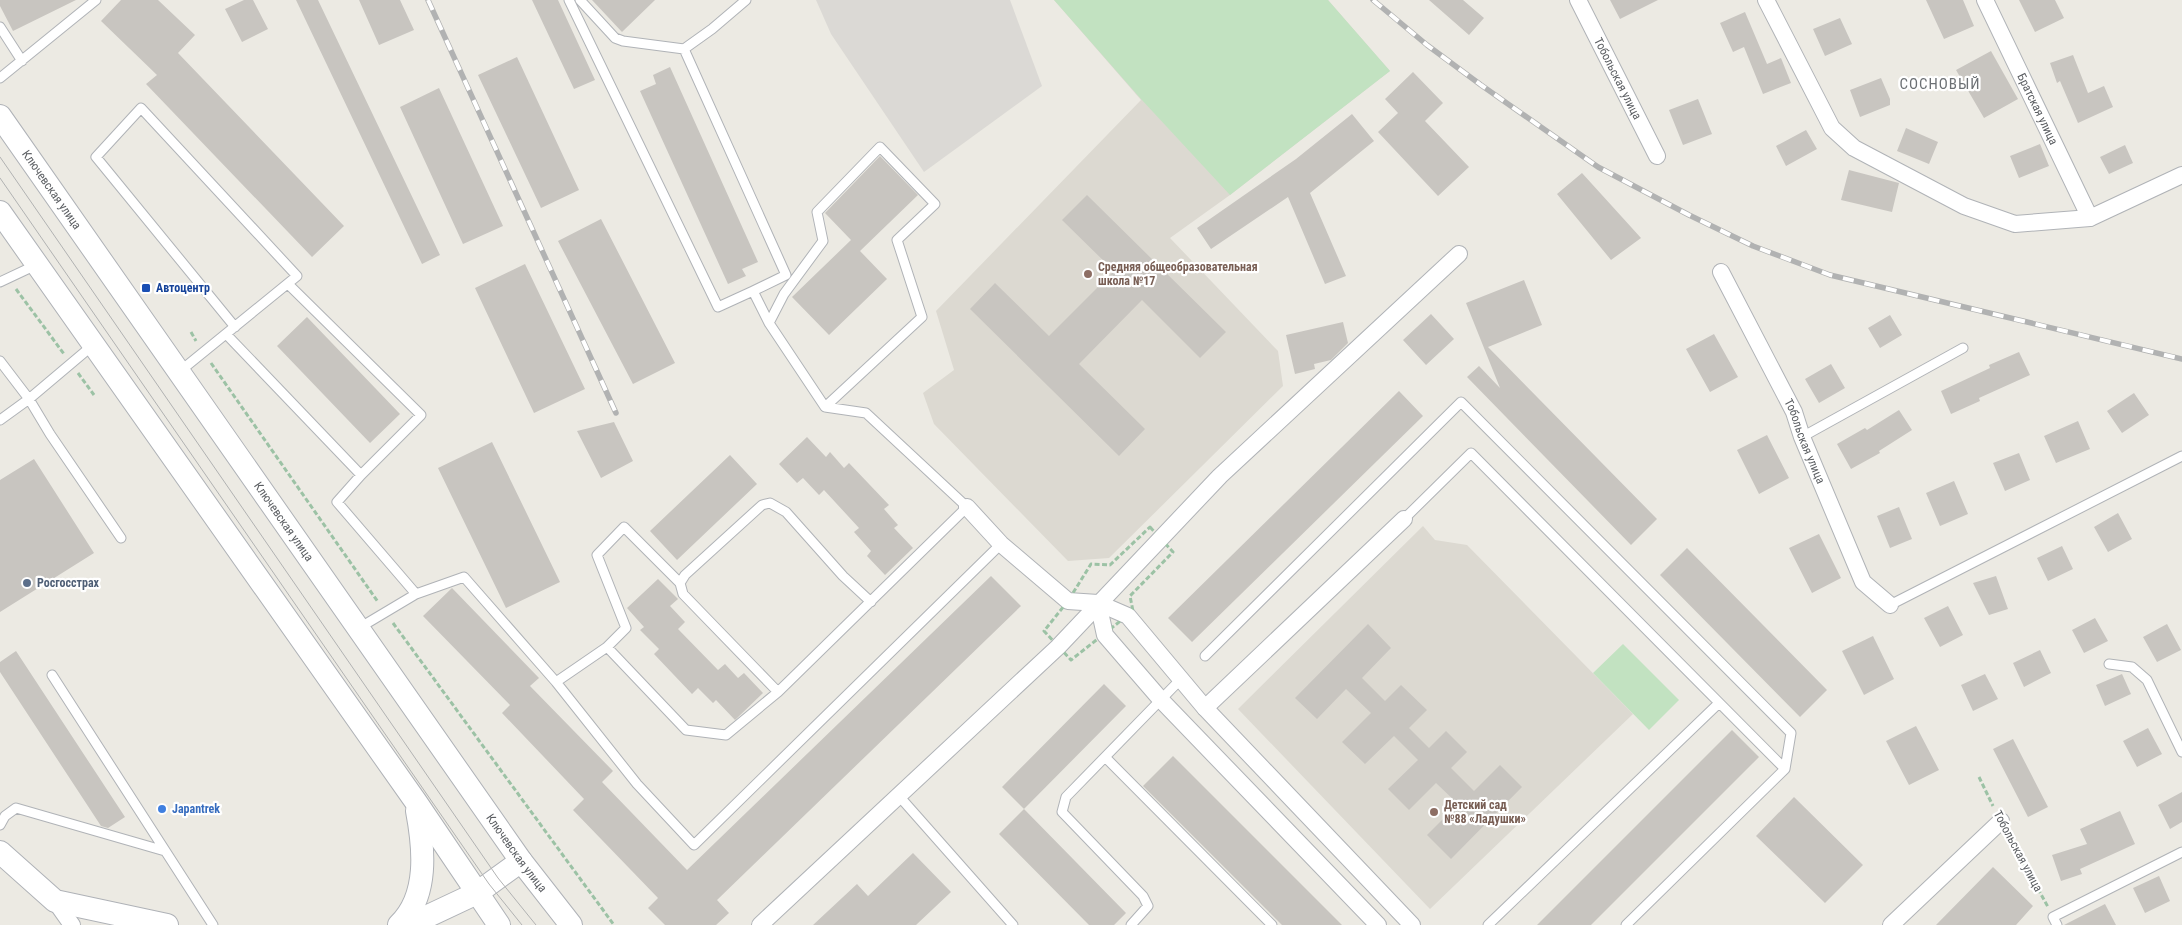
<svg xmlns="http://www.w3.org/2000/svg" width="2182" height="925" font-family="'Roboto Condensed',sans-serif">
<style>
.industrial{fill:#dbd9d5}
.education{fill:#dcd9d1}
.green{fill:#c2e2c1}
.building{fill:#c8c5c0}
.lines{fill:none;stroke-linecap:round;stroke-linejoin:round}
.lane-casing{stroke:#b0b3b7;stroke-width:11}
.street-casing{stroke:#b0b3b7;stroke-width:18}
.secondary-casing{stroke:#afb2b7;stroke-width:24}
.path{stroke:#9cc2a5;stroke-width:3;stroke-dasharray:5 2.5;stroke-linecap:butt}
.lane{stroke:#fff;stroke-width:9}
.street{stroke:#fff;stroke-width:16}
.secondary{stroke:#fff;stroke-width:22}
.tram{stroke:#b1b2b2;stroke-width:1}
.rail-casing{stroke:#b1b2b2;stroke-width:5.5}
.rail{stroke:#fff;stroke-width:4;stroke-dasharray:11;stroke-linecap:butt}
.education-dot{fill:#8d6e63;stroke:#fff;stroke-width:2}
.transit-dot{fill:#1a4fb4;stroke:#fff;stroke-width:2}
.service-dot{fill:#5c6f8a;stroke:#fff;stroke-width:2}
.shop-dot{fill:#3f7fe0;stroke:#fff;stroke-width:2}
.labels{text-anchor:middle;stroke-width:4.5;stroke-linejoin:round;paint-order:stroke}
.street-label{font-size:12px;fill:#5b5e62;stroke:#fff}
.education-label{font-size:12px;font-weight:bold;fill:#785e54;stroke:#fff;text-anchor:start}
.transit-label{font-size:12px;font-weight:bold;fill:#164399;stroke:#fff;text-anchor:start}
.service-label{font-size:12px;font-weight:bold;fill:#4e5e75;stroke:#fff;text-anchor:start}
.shop-label{font-size:12px;font-weight:bold;fill:#366cbe;stroke:#fff;text-anchor:start}
.quarter-label{font-size:15px;letter-spacing:1px;fill:#6c7074;stroke:#fff}
</style>
<rect width="100%" height="100%" fill="#eceae3"/>
<!-- industrial -->
<path class="industrial" d="M816 0H1010L1042 86 924 172 831 34Z"/>
<!-- education -->
<path class="education" d="M1054 0H1328L1390 71 1230 195 1170 238 1278 351 1283 386 1109 558 1068 561 934 424 923 393 954 370 936 311 1141 100Z
M1423 526 1435 540 1467 545 1633 714 1430 909 1238 709Z"/>
<!-- green -->
<path class="green" d="M1054 0H1328L1390 71 1230 195 1141 99Z
M1623 644 1679 700 1649 730 1593 673Z"/>
<!-- building -->
<path class="building" d="M0 0H76L13 31 0 6Z
M121 0H158L195 35 178 53 344 226 312 257 146 84 157 75 101 21Z
M244 0H253L268 29 242 42 225 9Z
M296 0H318L440 255 422 264Z
M359 0H400L414 30 379 45Z
M532 0H558L595 80 574 89Z
M592 0H655L622 32Z
M1429 0H1463L1484 18 1469 35Z
M1610 0H1658L1620 19Z
M1926 0H1963L1974 26 1944 39Z
M2019 0H2055L2064 18 2035 32Z
M1745 12 1767 64 1781 58 1791 83 1763 94 1744 47 1733 52 1720 23Z
M1840 18 1852 44 1825 56 1813 29Z
M1991 51 2018 99 1984 118 1956 70Z
M2073 55 2088 93 2104 86 2113 107 2078 123 2060 81 2057 83 2050 63Z
M517 57 579 190 541 208 478 75Z
M670 67 758 262 742 269 746 276 728 284 640 91 656 84 653 75Z
M1413 72 1443 103 1425 121 1469 167 1438 196 1378 132 1398 113 1385 99Z
M1881 78 1890 99V105L1860 117 1850 90Z
M439 88 503 226 463 244 400 107Z
M1698 99 1712 134 1683 145 1669 110Z
M1352 114 1374 141 1310 193 1346 276 1325 284 1288 197 1211 249 1197 228 1296 159Z
M1906 128 1938 142 1929 164 1897 151Z
M1806 130 1817 149 1786 166 1776 146Z
M2040 144 2049 166 2019 178 2010 156Z
M2125 145 2133 163 2109 174 2100 157Z
M880 156 918 195 860 251 887 279 829 335 792 297 851 240 825 213Z
M1849 170 1899 183 1892 212 1841 200Z
M1582 173 1641 238 1611 260 1557 194Z
M1087 195 1226 332 1200 358 1142 300 1079 364 1145 429 1119 456 970 309 995 283 1049 336 1114 271 1062 220Z
M601 219 675 363 633 384 558 241Z
M525 264 585 389 534 413 475 288Z
M1524 280 1542 325 1488 347 1657 519 1631 545 1467 377 1479 366 1500 388 1466 303Z
M1431 314 1454 339 1426 365 1403 340Z
M1890 315 1902 335 1880 348 1868 328Z
M307 317 400 414 370 443 277 346Z
M1343 322 1348 343 1331 360 1314 364 1315 369 1295 374 1286 335Z
M1714 334 1738 377 1710 392 1686 349Z
M2019 352 2030 375 1979 398 1980 401 1951 414 1941 391 1990 368 1989 365Z
M1831 364 1845 388 1819 403 1805 379Z
M1399 391 1423 416 1192 642 1168 618Z
M2134 393 2149 415 2122 433 2107 411Z
M1899 410 1912 430 1879 451 1880 453 1851 469 1837 444 1865 428 1867 430Z
M2078 421 2090 449 2056 463 2044 436Z
M614 422 633 461 601 478 577 431Z
M1767 435 1789 478 1759 494 1737 450Z
M807 437 826 457 830 452 844 468 849 463 889 505 884 509 898 525 894 528 913 548 885 575 867 556 871 551 854 532 859 528 824 490 819 495 803 478 797 483 779 464Z
M492 442 560 582 506 608 438 468Z
M2019 453 2030 480 2005 491 1993 463Z
M730 455 757 484 677 560 650 531Z
M34 459 94 553 0 612V480Z
M1954 481 1968 514 1940 526 1926 493Z
M1899 507 1912 539 1890 548 1877 516Z
M2118 513 2132 539 2108 552 2094 527Z
M1819 534 1841 578 1812 593 1789 548Z
M2062 546 2073 569 2048 581 2037 558Z
M1687 548 1827 690 1800 717 1660 575Z
M991 576 1021 606 717 900 729 913 716 925H665L648 908 658 898 573 810 584 799 502 713 510 705 423 616 452 588 539 678 530 686 613 771 602 782 687 870Z
M1996 576 2008 609 1989 615 1973 583Z
M658 579 678 599 670 606 685 622 678 629 718 670 725 664 738 678 744 673 763 693 735 720 716 700 713 703 698 688 692 694 654 654 659 649 640 630 644 627 627 608Z
M1948 606 1963 635 1940 647 1924 618Z
M2095 618 2108 641 2084 653 2072 630Z
M1368 624 1391 648 1362 678 1385 701 1401 685 1427 710 1409 728 1429 748 1446 731 1467 752 1451 768 1474 791 1500 765 1522 787 1451 859 1427 835 1458 804 1436 783 1409 810 1388 789 1418 760 1394 736 1365 764 1342 742 1371 713 1346 689 1317 719 1295 698Z
M2167 624 2181 650 2157 662 2143 637Z
M1873 636 1894 679 1864 695 1842 651Z
M2040 650 2051 673 2024 687 2013 663Z
M16 651 125 817 108 828 101 826 0 672V662Z
M1985 674 1998 699 1973 711 1961 685Z
M2122 674 2131 694 2105 706 2096 685Z
M1104 684 1126 706 1024 809 1002 787Z
M1916 726 1939 770 1909 785 1886 741Z
M2148 728 2162 754 2137 767 2123 741Z
M1732 730 1759 757 1591 925H1537Z
M2013 739 2048 807 2028 817 1993 749Z
M1173 756 1342 925H1282L1143 786Z
M2182 792V822L2170 829 2158 805Z
M1794 797 1863 865 1825 903 1756 836Z
M1024 809 1126 913 1114 925H1089L999 834Z
M2120 811 2135 844 2080 869 2082 874 2061 881 2052 855 2087 844 2080 829Z
M913 853 951 892 916 925H813L857 884 868 896Z
M1993 867 2033 906 2016 925H1936Z
M2159 876 2170 901 2145 913 2133 888Z
M2105 904 2116 925H2064Z"/>
<g class="lines">
<defs>
<path id="lane" d="M580 0 615 38 623 41 684 49 712 29 746 0
M0 27 22 61
M684 49 786 275 753 291
M0 78 96 0
M0 282 36 265
M769 323 784 294 823 241 817 212 880 147 935 204 897 240 922 317 825 407
M226 334 361 475 421 415 288 284
M93 345 29 399 50 434 121 538
M0 361 29 399 0 420
M179 372 297 276 141 108 96 157 235 327
M1802 437 1963 348
M361 475 337 502 416 594
M1404 519 1471 453 1785 769
M1890 605 2182 456
M359 628 416 594 464 577 556 682 637 784 694 845 1001 544
M607 647 626 628 597 555 624 527 680 583
M1205 656 1461 402 1791 733 1785 769 1626 925
M2109 664 2132 667 2147 680 2182 752
M52 675 213 925
M556 682 607 647 686 730 726 735 778 692 967 507 866 413 825 407 769 323 753 291 718 307 569 0
M778 692 683 594 680 583 685 575 762 505 770 503 786 512 843 576 871 602
M1105 757 1272 925
M899 796 1013 925
M0 825 5 816 16 808 165 851
M1131 925 1148 906 1143 896 1062 812 1066 797 1181 679
M1488 925 1719 703
M2057 925 2053 917 2182 852"/>
<g id="street">
<path id="s1" d="M1578 0 1657 156"/>
<path d="M1766 0 1832 128 1854 148 1964 206 2015 224 2090 218 2182 175"/>
<path id="s2" d="M1985 0 2090 218"/>
<path id="s3" d="M1721 272 1794 412 1802 437 1863 582 1890 605"/>
<path d="M967 507 1001 544 1068 601 1098 603 1128 616 1205 708 1412 925"/>
<path d="M1098 603 1105 635 1162 701 1378 925"/>
<path d="M1205 708 1404 519"/>
<path d="M55 901 72 925"/>
<path d="M760 925 1058 647 1220 476 1459 254"/>
<path d="M1891 925 2001 821"/>
</g>
<g id="secondary">
<path id="s4" d="M0 116 521 861 571 925"/>
<path d="M0 212 416 802 499 925"/>
<path d="M0 852 55 901 167 925"/>
<path d="M399 925C429 896 424 848 417 811"/>
<path d="M409 925 477 893 521 861"/>
</g>
</defs>
<!-- lane casing -->
<use href="#lane" class="lane-casing"/>
<!-- street casing -->
<use href="#street" class="street-casing"/>
<!-- secondary casing -->
<use href="#secondary" class="secondary-casing"/>
<!-- path -->
<path class="path" d="M16 289 64 354
M191 332 196 341
M211 363 378 602
M78 373 94 395
M1150 527 1173 552 1130 596 1133 611 1071 660 1044 631 1068 601 1091 564 1110 565Z
M393 623 614 925
M1979 777 1993 806
M2009 836 2048 907"/>
<!-- lane -->
<use href="#lane" class="lane"/>
<!-- street -->
<use href="#street" class="street"/>
<!-- secondary -->
<use href="#secondary" class="secondary"/>
<!-- tram -->
<path class="tram" d="M0 157 498 878 536 925
M0 178 489 884 522 925"/>
<defs>
<path id="rail" d="M428 0 616 413
M1373 0 1427 45 1481 85 1598 167 1689 215 1753 246 1830 275 2182 359"/>
</defs>
<!-- rail casing -->
<use href="#rail" class="rail-casing"/>
<!-- rail -->
<use href="#rail" class="rail"/>
</g>
<!-- markers -->
<g class="education-dot">
<circle cx="1088" cy="274" r="5"/>
<circle cx="1434" cy="812" r="5"/>
</g>
<rect class="transit-dot" x="141" y="283" width="10" height="10" rx="2.5"/>
<circle class="service-dot" cx="27" cy="583" r="5"/>
<circle class="shop-dot" cx="162" cy="809" r="5"/>
<g class="labels">
<!-- street labels -->
<g class="street-label">
<text dy="4" stroke="none"><textPath href="#s1" startOffset="88">Тобольская улица</textPath></text>
<text dy="4" stroke="none"><textPath href="#s2" startOffset="121">Братская улица</textPath></text>
<text dy="4" stroke="none"><textPath href="#s4" startOffset="90">Ключевская улица</textPath></text>
<text dy="4" stroke="none"><textPath href="#s3" startOffset="189">Тобольская улица</textPath></text>
<text dy="4" stroke="none"><textPath href="#s4" startOffset="495">Ключевская улица</textPath></text>
<text transform="translate(2018 851) rotate(62)" y="4">Тобольская улица</text>
<text dy="4" stroke="none"><textPath href="#s4" startOffset="900">Ключевская улица</textPath></text>
</g>
<!-- education labels -->
<g class="education-label">
<text x="1098" y="271">Средняя общеобразовательная<tspan x="1098" dy="14">школа №17</tspan></text>
<text x="1444" y="809">Детский сад<tspan x="1444" dy="14">№88 «Ладушки»</tspan></text>
</g>
<!-- transit labels -->
<g class="transit-label">
<text x="156" y="292">Автоцентр</text>
</g>
<!-- service labels -->
<g class="service-label">
<text x="37" y="587">Росгосстрах</text>
</g>
<!-- shop labels -->
<g class="shop-label">
<text x="172" y="813">Japantrek</text>
</g>
<!-- quarter labels -->
<g class="quarter-label">
<text x="1940" y="89">СОСНОВЫЙ</text>
</g>
</g>
</svg>
